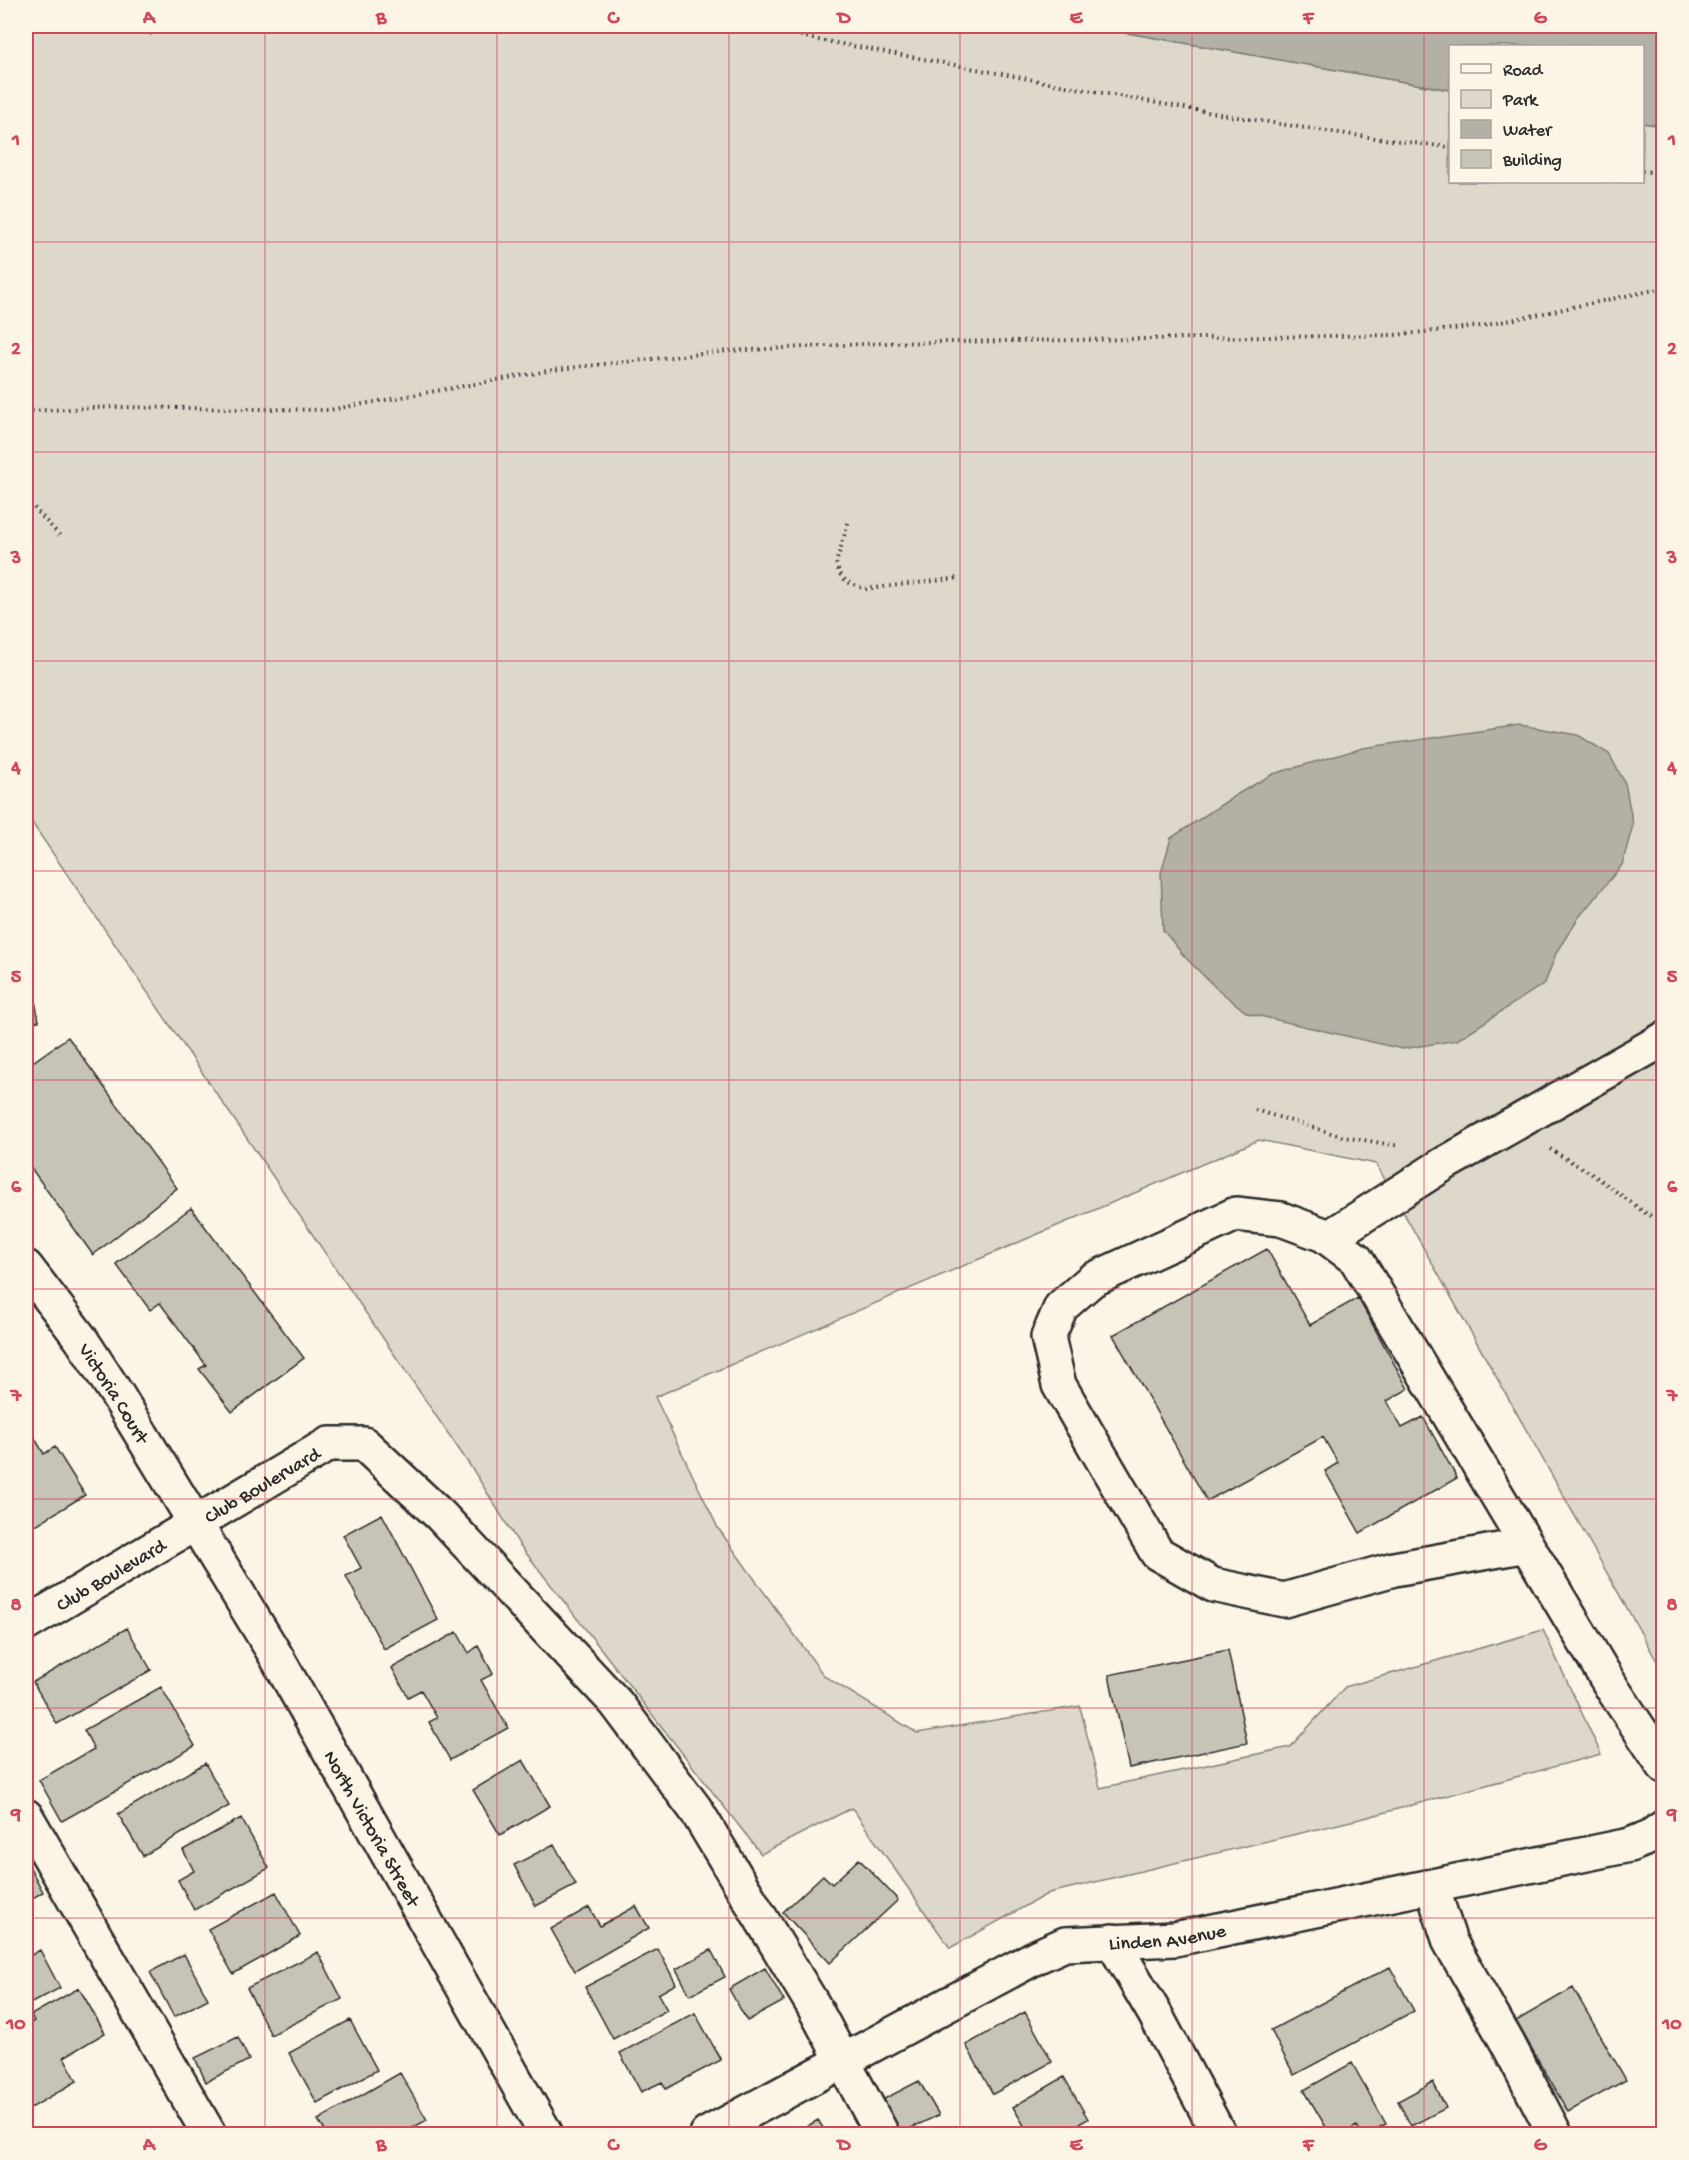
<svg xmlns="http://www.w3.org/2000/svg" width="1689" height="2160" font-family="'Gochi Hand',sans-serif">
<style>
.green{fill:#ded8ca;stroke:#84827a;stroke-width:1.5}
.water{fill:#b4b0a5;stroke:#7d7b74;stroke-width:1.5}
.building{fill:#c8c3b7;stroke:#2b2b2b;stroke-width:1.5}
.lines{fill:none;stroke-linecap:round;stroke-linejoin:round}
.minor-casing{stroke:#2b2b2b;stroke-width:38}
.path{stroke:#2b2b2b;stroke-width:4;stroke-dasharray:1.5 4.5;stroke-linecap:butt}
.minor{stroke:#fcf5e5;stroke-width:33}
.grid{fill:none;stroke:#d1495b;stroke-width:1.5;stroke-opacity:0.55}
.labels{text-anchor:middle;stroke-width:4.5;stroke-linejoin:round;paint-order:stroke}
.street-label{font-size:20px;fill:#2b2b2b;stroke:#fcf5e5}
.neatline{fill:none;stroke:#d1495b;stroke-width:2}
.grid-label{font-size:20px;text-anchor:middle;font-weight:bold;fill:#d1495b}
</style>
<rect width="100%" height="100%" fill="#fcf5e5"/>
<filter id="ink" filterUnits="userSpaceOnUse"><feTurbulence type="fractalNoise" baseFrequency=".0167" numOctaves="2"/><feDisplacementMap in="SourceGraphic" scale="12" xChannelSelector="R" yChannelSelector="G"/><feConvolveMatrix kernelMatrix="1 2 1 2 8 2 1 2 1" color-interpolation-filters="sRGB"/></filter>
<g filter="url(#ink)">
<!-- green -->
<path class="green" d="M26 26H1088L1450 90V182H1642L1643 123 1663 126V1672L1376 1164 1259 1140 655 1397 718 1528 824 1676 917 1733 1080 1706 1100 1788 1290 1747 1345 1687 1543 1630 1601 1754 1368 1817 1049 1893 950 1948 852 1808 761 1854 519 1544 475 1473 26 814Z"/>
<!-- water -->
<path class="water" d="M1088 26H1663V126L1643 123 1642 46H1450V90Z
M1520 725 1578 735 1609 754 1625 783 1633 825 1622 865 1579 917 1557 951 1545 983 1457 1040 1402 1049 1247 1013 1215 987 1184 956 1163 930 1161 873 1171 838 1236 795 1273 774 1363 748Z"/>
<!-- building -->
<path class="building" d="M26 957 39 1021 26 1023Z
M68 1037 177 1188 93 1255 26 1161V1067Z
M191 1208 304 1358 232 1412 199 1369 206 1365 160 1303 150 1310 116 1264Z
M1267 1249 1310 1325 1358 1298 1408 1389 1387 1401 1402 1428 1423 1417 1457 1478 1360 1533 1325 1471 1338 1463 1323 1437 1207 1501 1113 1335Z
M26 1423 44 1454 55 1447 85 1495 26 1531Z
M382 1514 438 1620 384 1649 346 1576 361 1568 343 1535Z
M127 1628 151 1670 57 1724 33 1682Z
M457 1632 469 1653 478 1646 493 1674 481 1680 508 1728 450 1760 429 1722 437 1718 421 1690 408 1697 392 1668Z
M1228 1650 1247 1743 1129 1768 1109 1675Z
M161 1687 195 1746 62 1821 39 1780 94 1749 84 1730Z
M523 1760 550 1806 500 1835 473 1790Z
M205 1763 229 1806 143 1856 118 1814Z
M241 1818 269 1868 194 1910 178 1880 194 1871 183 1850Z
M554 1844 576 1885 536 1906 514 1865Z
M859 1859 898 1900 830 1963 783 1912 823 1875 832 1884Z
M26 1860 43 1892 26 1902Z
M276 1892 300 1936 233 1974 208 1929Z
M636 1906 649 1928 575 1971 551 1929 589 1907 600 1926Z
M658 1949 676 1984 658 1994 667 2010 613 2039 585 1987Z
M40 1950 60 1988 26 2006V1958Z
M711 1950 725 1977 690 1995 676 1969Z
M318 1952 342 1999 271 2035 247 1988Z
M184 1954 208 1999 174 2017 150 1972Z
M1390 1967 1414 2011 1294 2075 1271 2030Z
M765 1968 784 2001 747 2021 729 1989Z
M79 1988 105 2033 64 2057 77 2081 26 2111V2026L34 2021 31 2015Z
M1573 1988 1626 2080 1568 2112 1516 2021Z
M1025 2012 1052 2062 993 2094 966 2045Z
M695 2013 721 2060 666 2089 662 2082 641 2092 620 2053Z
M350 2020 377 2070 317 2103 289 2053Z
M238 2037 249 2060 206 2082 195 2058Z
M1352 2063 1386 2124 1367 2134H1362L1357 2126 1342 2134H1330L1304 2090Z
M400 2073 427 2120 401 2134H327L318 2120Z
M1064 2077 1088 2119 1061 2134H1029L1013 2107Z
M919 2081 939 2115 898 2134 880 2101Z
M1433 2082 1446 2108 1411 2126 1398 2101Z
M818 2120 827 2134H793Z"/>
<g class="lines">
<defs>
<g id="minor">
<path d="M1328 1238 1444 1164 1664 1039"/>
<path id="s1" d="M26 1267 81 1339 118 1396 276 1656 546 2134"/>
<path d="M1527 1545 1394 1569 1284 1600 1213 1585 1157 1553 1059 1385 1048 1337 1061 1307 1092 1280 1236 1214 1281 1219 1324 1235 1356 1259 1614 1691 1664 1766"/>
<path id="s2" d="M26 1624 329 1444H364L440 1515 616 1703 696 1810 813 2005 882 2134"/>
<path d="M26 1816 209 2134"/>
<path d="M1432 1887 1450 1942 1507 2042 1555 2134"/>
<path d="M1112 1941 1155 2014 1219 2134"/>
<path id="s3" d="M707 2134 1038 1956 1065 1944 1175 1939 1630 1845 1650 1837 1664 1827"/>
</g>
</defs>
<!-- minor casing -->
<use href="#minor" class="minor-casing"/>
<!-- path -->
<path class="path" d="M127 26 149 34 174 26
M766 26 813 39C1025 76 1237 124 1450 147
M1642 171 1664 174
M26 411 114 407 329 410 559 369 728 351 883 343 1395 335 1482 326 1664 288
M26 499 60 536
M848 523 836 563 839 573 847 582 865 589 960 578
M1255 1110 1344 1137 1400 1146
M1550 1149 1595 1176 1648 1215 1664 1218"/>
<!-- minor -->
<use href="#minor" class="minor"/>
</g>
</g>
<!-- grid -->
<path class="grid" d="M265 26V2134M497 26V2134M729 26V2134M960 26V2134M1192 26V2134M1424 26V2134M26 242H1664M26 452H1664M26 661H1664M26 871H1664M26 1080H1664M26 1289H1664M26 1499H1664M26 1708H1664M26 1918H1664"/>
<g class="labels">
<!-- street labels -->
<g class="street-label">
<text dy="7" stroke="none"><textPath href="#s1" startOffset="154">Victoria Court</textPath></text>
<text dy="7" stroke="none"><textPath href="#s2" startOffset="274">Club Boulervard</textPath></text>
<text dy="7" stroke="none"><textPath href="#s2" startOffset="98">Club Boulevard</textPath></text>
<text dy="7" stroke="none"><textPath href="#s1" startOffset="660">North Victoria Street</textPath></text>
<text dy="7" stroke="none"><textPath href="#s3" startOffset="508">Linden Avenue</textPath></text>
</g>
</g>
<!-- margin -->
<rect width="1689" height="2160" fill="none" stroke="#fcf5e5" stroke-width="66"/>
<!-- legend -->
<rect x="1449" y="45" width="195" height="138" fill="#fcf5e5" stroke="#a8a49b" stroke-width="1.5"/>
<rect x="1461" y="64" width="30" height="9" fill="#fcf5e5" stroke="#a8a49b" stroke-width="1.5"/>
<text x="1503" y="75" font-size="18" fill="#2b2b2b">Road</text>
<rect x="1461" y="90" width="30" height="18" fill="#ded8ca" stroke="#a8a49b" stroke-width="1.5"/>
<text x="1503" y="105" font-size="18" fill="#2b2b2b">Park</text>
<rect x="1461" y="120" width="30" height="18" fill="#b4b0a5" stroke="#a8a49b" stroke-width="1.5"/>
<text x="1503" y="135" font-size="18" fill="#2b2b2b">Water</text>
<rect x="1461" y="150" width="30" height="18" fill="#c8c3b7" stroke="#a8a49b" stroke-width="1.5"/>
<text x="1503" y="165" font-size="18" fill="#2b2b2b">Building</text>
<rect x="33" y="33" width="1623" height="2094" class="neatline"/>
<g class="grid-label">
<text x="149" y="23">A</text>
<text x="381" y="23">B</text>
<text x="613" y="23">C</text>
<text x="844" y="23">D</text>
<text x="1076" y="23">E</text>
<text x="1308" y="23">F</text>
<text x="1540" y="23">G</text>
<text x="16" y="145">1</text>
<text x="1672" y="145">1</text>
<text x="16" y="354">2</text>
<text x="1672" y="354">2</text>
<text x="16" y="563">3</text>
<text x="1672" y="563">3</text>
<text x="16" y="773">4</text>
<text x="1672" y="773">4</text>
<text x="16" y="982">5</text>
<text x="1672" y="982">5</text>
<text x="16" y="1192">6</text>
<text x="1672" y="1192">6</text>
<text x="16" y="1401">7</text>
<text x="1672" y="1401">7</text>
<text x="16" y="1610">8</text>
<text x="1672" y="1610">8</text>
<text x="16" y="1820">9</text>
<text x="1672" y="1820">9</text>
<text x="16" y="2029">10</text>
<text x="1672" y="2029">10</text>
<text x="149" y="2150">A</text>
<text x="381" y="2150">B</text>
<text x="613" y="2150">C</text>
<text x="844" y="2150">D</text>
<text x="1076" y="2150">E</text>
<text x="1308" y="2150">F</text>
<text x="1540" y="2150">G</text>
</g>
</svg>
